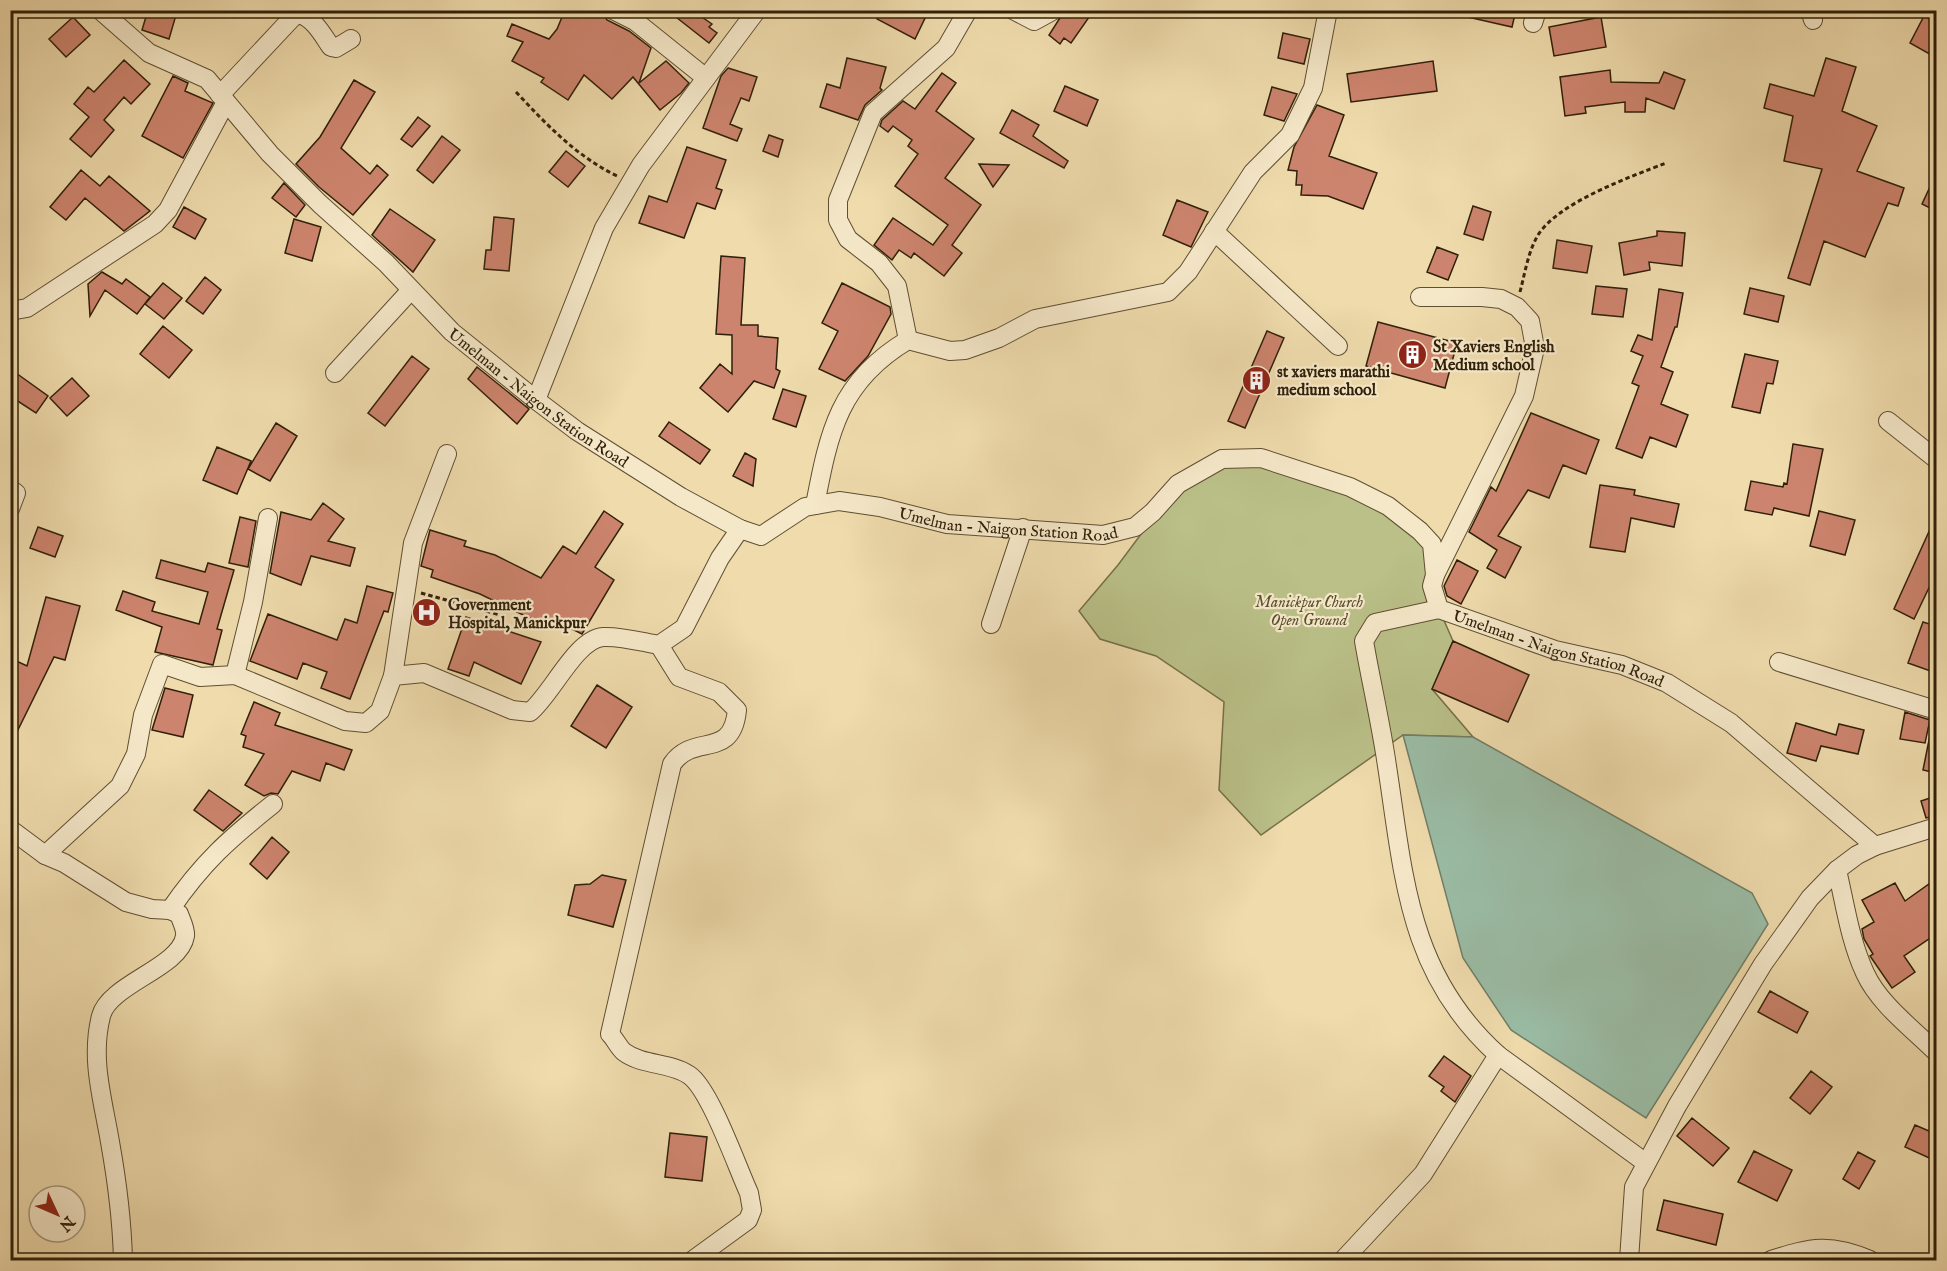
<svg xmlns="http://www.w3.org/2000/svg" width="1947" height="1271" font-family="'IM FELL English',serif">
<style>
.green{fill:#bac088;stroke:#757048;stroke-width:1.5}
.water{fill:#9abca5;stroke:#707e67;stroke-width:1.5}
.building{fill:#cd846e;stroke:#302009;stroke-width:1.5}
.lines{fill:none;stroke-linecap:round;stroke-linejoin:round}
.minor-casing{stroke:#604f32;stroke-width:20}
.path{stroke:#302009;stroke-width:3;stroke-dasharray:4.5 3;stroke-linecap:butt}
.minor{stroke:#f5e8c9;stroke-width:18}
.labels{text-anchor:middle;stroke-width:4.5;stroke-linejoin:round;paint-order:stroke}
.poi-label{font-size:16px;font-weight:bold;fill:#302009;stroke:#f5e8c9;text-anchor:start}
.street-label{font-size:16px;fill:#302009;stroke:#f5e8c9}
.park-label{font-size:16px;font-style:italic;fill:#59502f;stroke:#f5e8c9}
</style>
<rect width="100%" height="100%" fill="#efdbac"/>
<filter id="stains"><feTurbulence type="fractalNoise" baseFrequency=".00333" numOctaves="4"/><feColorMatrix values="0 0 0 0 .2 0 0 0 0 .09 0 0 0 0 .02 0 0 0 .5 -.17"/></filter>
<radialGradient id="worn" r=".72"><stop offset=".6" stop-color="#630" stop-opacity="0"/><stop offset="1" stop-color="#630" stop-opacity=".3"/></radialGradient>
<!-- green -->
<path class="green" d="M1222 455 1263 464 1388 509 1431 544 1439 609 1453 641 1432 689 1473 737 1403 735 1261 835 1219 790 1224 702 1156 656 1100 639 1079 611 1118 565 1156 514Z"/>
<!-- water -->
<path class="water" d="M1403 735 1473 737 1752 893 1768 924 1646 1118 1511 1030 1463 958Z"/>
<!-- building -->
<path class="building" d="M148 10H163L176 15 169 39 142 30Z
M565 10H580L594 16 597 10 602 11 607 20 629 31 651 48 639 83 666 61 689 83 681 93 660 110 633 77 612 99 584 75 568 100 541 82 544 78 512 61 523 42 507 36 512 24 549 39 557 29Z
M667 10H707L702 17 712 24 709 27 717 33 709 43Z
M881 10H920L927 14 915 39 877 19Z
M1065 10H1094L1071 43 1064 38 1060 44 1049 35Z
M1464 10H1516L1512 27 1463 16Z
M1924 16 1936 22V49L1933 56 1910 43Z
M73 17 90 35 66 57 49 39Z
M1601 17 1606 47 1554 56 1549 27Z
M1283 33 1310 39 1304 64 1278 58Z
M847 58 886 67 880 88 882 90 865 105 858 120 820 107 827 84 840 88Z
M1826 58 1856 67 1842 111 1877 126 1857 171 1904 188 1898 206 1888 203 1865 257 1824 241 1810 285 1788 278 1822 169 1784 161 1793 116 1764 108 1770 84 1814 96Z
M124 60 150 84 131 104 124 97 104 120 114 130 91 157 70 139 89 117 74 104 88 87 94 92Z
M1433 61 1437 91 1351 102 1347 74Z
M728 68 757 77 749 101 741 98 730 124 742 129 737 141 703 128 721 76Z
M1610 70 1611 82 1659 83 1664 72 1685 80 1674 109 1646 98 1645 112H1625V102L1585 107 1586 113 1565 116 1560 77Z
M942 73 956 83 936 111 974 139 945 178 981 205 952 245 962 253 944 276 914 253 911 258 899 250 892 260 874 245 893 218 933 245 948 225 895 186 918 154 908 146 912 140 893 126 888 132 880 126 882 120 903 101 915 109Z
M173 76 188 83 185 91 213 103 183 158 142 136Z
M354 80 375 92 341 148 370 174 377 165 388 175 353 215 319 187 296 164 320 137Z
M1065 86 1098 100 1087 126 1054 111Z
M1272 87 1297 94 1284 121 1264 115Z
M1317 105 1344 115 1329 156 1377 173 1363 209 1328 196 1301 195 1302 185H1296L1297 171 1288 170 1294 147Z
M1012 110 1039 125 1033 136 1068 161 1064 168 1000 133Z
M418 117 430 126 412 147 401 139Z
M769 135 783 140 778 157 763 151Z
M442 136 460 150 433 183 417 170Z
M687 147 726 160 716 188 722 190 715 209 697 203 684 238 639 223 649 196 667 202Z
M566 151 585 166 568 187 549 172Z
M979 164 1009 165 993 187Z
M81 170 100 186 109 176 150 211 124 231 85 198 66 220 50 207Z
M1936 174V211L1922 204Z
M284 183 305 205 296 217 272 198Z
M1177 200 1208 212 1191 247 1163 235Z
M1473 206 1491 212 1483 240 1464 234Z
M184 207 206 219 195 239 173 227Z
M390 209 435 240 413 272 372 235Z
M494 217 514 219 509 271 484 269 486 250H491Z
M294 219 321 227 312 261 285 253Z
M1657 231 1685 233 1682 266 1649 262 1650 270 1624 275 1619 243 1657 236Z
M1557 240 1592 246 1587 273 1553 268Z
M1437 247 1458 255 1448 280 1427 272Z
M721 256 745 258 741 325H758V336L778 338 776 369 780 371 774 388 754 381 728 412 700 388 720 364 732 374V335L716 334Z
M102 272 122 284 126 279 150 297 137 314 105 290 90 316 88 284Z
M205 277 221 290 203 314 186 301Z
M163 283 182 298 164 319 145 304Z
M842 283 890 307 891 314 868 356 845 381 819 369 838 331 822 323Z
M1596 286 1627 289 1623 317 1592 314Z
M1750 288 1784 296 1778 322 1744 314Z
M1659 289 1683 293 1677 327H1675L1661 367 1673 372 1661 404 1688 415 1676 447 1650 437 1642 458 1616 448 1639 386 1632 383 1643 356 1631 351 1638 335 1652 340Z
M1378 322 1457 343 1445 388 1366 366Z
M163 326 192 350 169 378 140 354Z
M1267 331 1284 338 1245 428 1228 421Z
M1745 354 1778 361 1773 384 1767 383 1760 413 1732 407Z
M412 356 429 369 385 426 368 413Z
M477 367 529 409 517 424 468 379Z
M16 373 48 396 36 413 10 396V380Z
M72 378 89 396 67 416 50 398Z
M783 389 806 396 796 427 773 419Z
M1531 413 1599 440 1586 474 1563 465 1549 498 1528 490 1498 536 1521 547 1505 578 1487 568 1497 550 1469 532 1491 487 1496 491Z
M669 422 710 450 700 464 659 436Z
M276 423 297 436 270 481 248 469Z
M1793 444 1823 449 1809 516 1774 508 1772 515 1745 510 1751 481 1783 487 1784 483 1787 484Z
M217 447 251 461 237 494 203 480Z
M745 453 756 459 753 486 733 476Z
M1600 485 1635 490 1634 495 1679 504 1674 527 1631 518 1625 552 1590 547Z
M323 503 344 519 328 541 355 548 350 566 311 556 301 585 270 573 281 512 311 520Z
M604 511 623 524 595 567 614 580 582 634 552 619 548 627 480 594 431 577 433 570 421 566 430 530 466 541 464 546 495 555 541 578 563 546 576 554Z
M1819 511 1855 520 1845 555 1810 546Z
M1936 516V573L1914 619 1894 609Z
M240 517 256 521 248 567 229 563Z
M38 527 63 536 55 557 30 548Z
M161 560 205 572 208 563 234 570 217 629 222 630 213 665 155 652 162 627 116 610 123 591 155 602 152 611 199 624 208 592 156 578Z
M1457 560 1478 571 1461 604 1447 596 1444 586Z
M367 586 393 593 388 612 384 611 350 699 321 688 327 672 303 663 297 679 250 661 268 614 337 640 345 619 357 623Z
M46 597 80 606 65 660 54 657 10 746V658L27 666Z
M422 602 438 606 433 625 417 621Z
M466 617 541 642 521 684 474 662 469 676 448 669Z
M1923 622 1936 626V673L1908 663Z
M1453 641 1529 675 1508 722 1432 689Z
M597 685 632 707 606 748 571 726Z
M165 688 193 695 183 737 152 730Z
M254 702 280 713 275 725 352 750 344 770 326 763 320 781 292 771 278 794 271 793 264 796 245 785 264 754 243 747 246 736 241 734Z
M1905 712 1930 720 1925 743 1900 739Z
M1796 723 1836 735 1839 724 1864 730 1858 754 1821 746 1816 761 1787 753Z
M1930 735 1936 736V773L1923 770Z
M209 790 242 813 223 831 194 810Z
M1936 796V816L1926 818 1921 801Z
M272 837 289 852 267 879 250 864Z
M602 875 626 880 613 927 568 915 575 885 590 884Z
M1936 879V934L1904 956 1915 972 1892 988 1870 956 1873 954 1864 939 1862 929 1874 922 1862 900 1895 883 1905 901Z
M1770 991 1808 1012 1797 1033 1758 1012Z
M1444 1056 1471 1076 1455 1102 1441 1091 1444 1087 1429 1076Z
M1811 1071 1832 1087 1810 1114 1790 1098Z
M1692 1118 1729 1148 1713 1166 1677 1136Z
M1915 1125 1936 1134V1161L1905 1147Z
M670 1133 707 1137 702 1181 665 1177Z
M1754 1151 1792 1170 1777 1201 1738 1182Z
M1858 1152 1875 1161 1859 1189 1843 1179Z
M1664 1200 1723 1214 1716 1245 1657 1230Z"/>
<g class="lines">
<defs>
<g id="minor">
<path id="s1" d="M100 10 149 53 207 79 270 154 320 204 386 263 452 332 536 400 577 431 681 497 740 529 761 536 805 507 839 501 880 507 947 524 1103 535 1135 527 1153 512 1178 484 1222 459 1261 458 1350 487 1388 506 1420 531 1432 544 1435 575 1432 586 1439 609 1555 650 1622 665 1667 683 1731 723 1875 846 1936 827"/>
<path d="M613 10 635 21 706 78"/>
<path d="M1013 10 1034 21 1054 10"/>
<path d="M1810 10 1813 20"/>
<path d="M1533 23 1537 10"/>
<path d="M220 95 293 17 300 14C315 20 322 34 331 47L336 48 351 39"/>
<path d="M1214 231 1338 346"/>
<path d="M1420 297H1482L1501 299 1517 307 1530 321 1535 348 1524 396 1435 575"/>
<path d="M10 311 27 308 155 224 168 210 226 102"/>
<path d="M908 340 897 286 879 263 848 239 838 220V200L873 113 946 48 968 10"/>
<path d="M335 373 411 290"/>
<path d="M536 400 604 228 641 165 757 10"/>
<path d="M1888 421 1936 459"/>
<path d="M10 489 16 493 10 509"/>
<path d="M815 505C829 432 839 381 908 340L950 351 965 350 999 338 1035 319 1168 292 1188 272 1253 172 1290 135 1313 88 1328 10"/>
<path d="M991 624 1023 528"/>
<path d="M659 645 679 677 719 692 737 710C732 761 694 732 672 764L610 1034C615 1039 619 1048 624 1052 643 1066 670 1062 689 1075 710 1089 737 1167 749 1193L752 1210 748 1220 693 1260"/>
<path d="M1779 662 1936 710"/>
<path d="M235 675 253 602 268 518"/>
<path d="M393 676 413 543 447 454"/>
<path d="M10 829 45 855 64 863 126 902 152 909 170 910 179 914C181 920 186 929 185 936 180 968 109 984 101 1016 90 1059 103 1100 110 1142 117 1181 122 1222 123 1260"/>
<path d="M45 855 120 786 136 754 143 715 162 664 200 677 235 675 345 721 366 723 380 711 393 676 424 673 512 710 530 712C552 694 576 639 603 637 621 636 642 642 659 645L684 628 720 558 740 529"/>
<path d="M1837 870C1845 904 1850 941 1865 973 1879 1004 1913 1029 1936 1052"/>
<path d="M170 910C202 863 229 839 273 804"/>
<path d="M1498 1055 1646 1163"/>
<path d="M1343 1260 1423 1174 1498 1055C1408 974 1404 877 1387 766 1381 724 1371 682 1364 641L1375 623 1439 609"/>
<path d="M1629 1260 1634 1187 1677 1106 1763 964 1810 898 1837 870 1857 855 1875 846"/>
<path d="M1771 1260C1812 1247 1830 1243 1870 1260"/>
</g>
</defs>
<!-- minor casing -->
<use href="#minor" class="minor-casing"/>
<!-- path -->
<path class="path" d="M516 92C547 125 576 156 617 176
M1520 292C1525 273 1528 252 1538 235 1559 202 1630 177 1666 163
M421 593 500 615"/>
<!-- minor -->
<use href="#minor" class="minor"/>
</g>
<!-- icons -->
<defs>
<symbol id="building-disc" viewBox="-11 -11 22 22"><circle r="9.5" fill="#8f2418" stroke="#f5e8c9"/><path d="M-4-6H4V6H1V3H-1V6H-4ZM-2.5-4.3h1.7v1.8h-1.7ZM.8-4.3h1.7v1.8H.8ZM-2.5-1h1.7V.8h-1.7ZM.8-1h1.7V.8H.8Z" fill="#fff"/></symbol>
<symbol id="hospital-disc" viewBox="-11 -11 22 22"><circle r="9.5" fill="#8f2418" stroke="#f5e8c9"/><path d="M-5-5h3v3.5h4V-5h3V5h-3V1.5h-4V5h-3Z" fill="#fff"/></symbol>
</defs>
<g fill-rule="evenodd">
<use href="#building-disc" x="1396" y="338" width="33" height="33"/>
<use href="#building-disc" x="1240" y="364" width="33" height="33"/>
<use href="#hospital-disc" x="410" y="596" width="33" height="33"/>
</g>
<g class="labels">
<!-- poi labels -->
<g class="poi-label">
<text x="1433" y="352">St Xaviers English<tspan x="1433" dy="18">Medium school</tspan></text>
<text x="1277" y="377">st xaviers marathi<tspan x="1277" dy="18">medium school</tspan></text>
<text x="448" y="610">Government<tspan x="448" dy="18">Hospital, Manickpur</tspan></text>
</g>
<!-- street labels -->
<g class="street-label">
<text dy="6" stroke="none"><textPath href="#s1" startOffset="590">Umelman - Naigon Station Road</textPath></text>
<text dy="6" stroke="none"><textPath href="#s1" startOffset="1112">Umelman - Naigon Station Road</textPath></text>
<text dy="6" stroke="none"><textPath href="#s1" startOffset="1778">Umelman - Naigon Station Road</textPath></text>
</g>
<!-- park labels -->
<g class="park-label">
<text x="1309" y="607">Manickpur Church<tspan x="1309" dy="18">Open Ground</tspan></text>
</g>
</g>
<!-- margin -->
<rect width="1947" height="1271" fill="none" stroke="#efdbac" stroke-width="36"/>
<rect x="12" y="12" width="1923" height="1247" fill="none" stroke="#302009" stroke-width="3"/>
<rect x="18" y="18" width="1911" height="1235" fill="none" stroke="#302009" stroke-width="1.5"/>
<!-- north arrow -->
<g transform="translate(57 1214) rotate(134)"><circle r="28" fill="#f5e8c9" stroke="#a6987c" stroke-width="1.5"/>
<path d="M0-4.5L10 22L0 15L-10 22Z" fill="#8f2418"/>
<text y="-9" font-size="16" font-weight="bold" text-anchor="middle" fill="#302009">N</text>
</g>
<rect width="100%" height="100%" filter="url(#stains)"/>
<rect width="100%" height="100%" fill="url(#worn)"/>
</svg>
